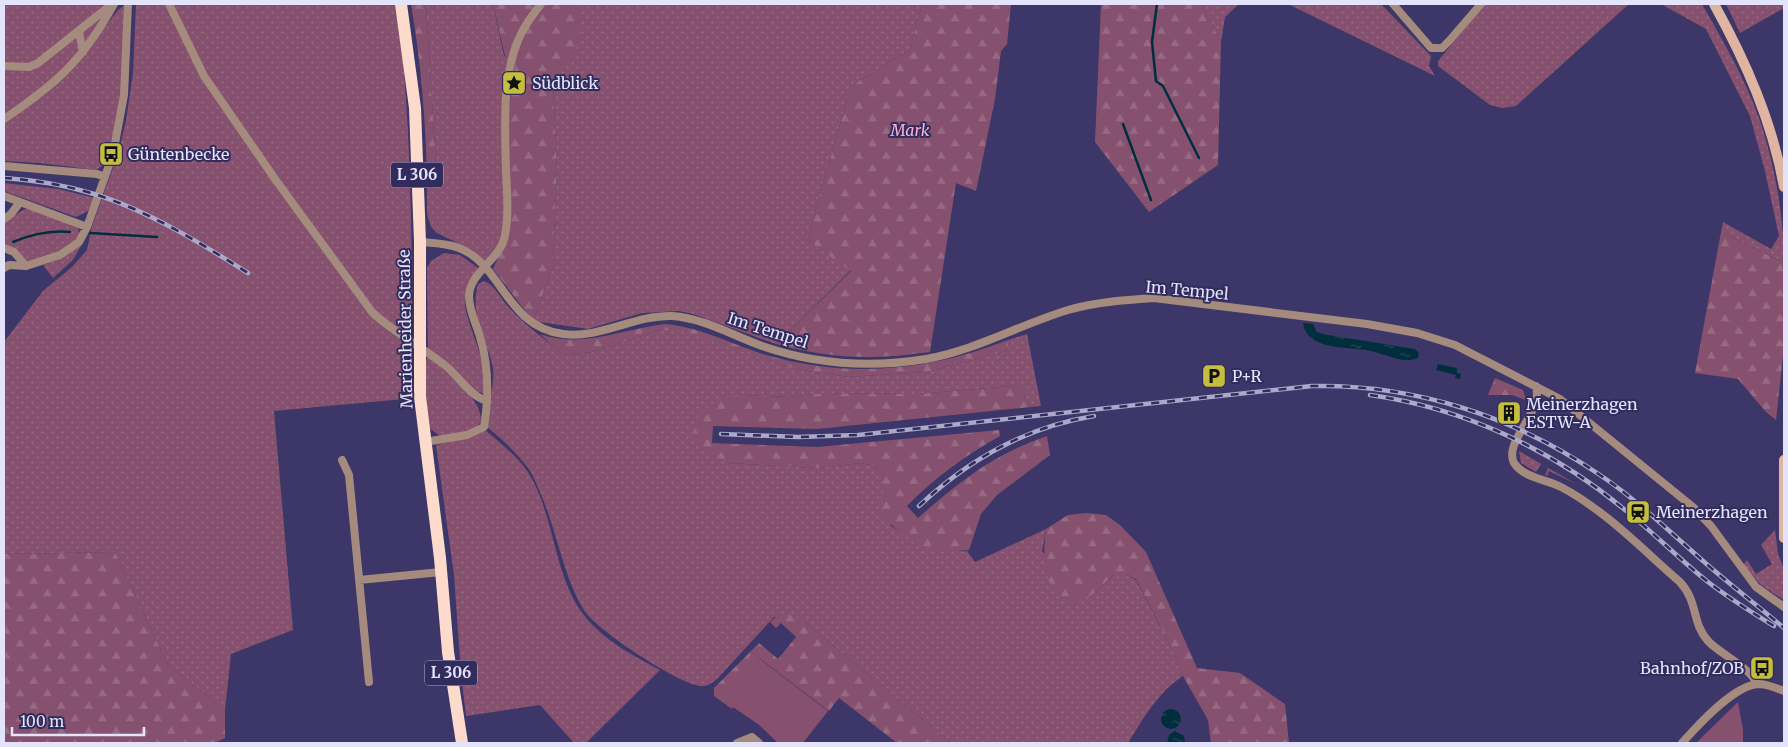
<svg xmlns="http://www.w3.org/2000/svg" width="1788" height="747" font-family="Merriweather,serif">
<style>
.grass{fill:url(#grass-dots)}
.forest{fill:url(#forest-firs)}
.park{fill:#86516e}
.water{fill:url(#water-ripples)}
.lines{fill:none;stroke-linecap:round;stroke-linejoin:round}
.stream{stroke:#002e3d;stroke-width:2.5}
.street{stroke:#a58b7e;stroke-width:8}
.secondary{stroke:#dfb5a1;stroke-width:10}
.primary{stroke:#fcdbcc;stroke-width:12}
.rail-casing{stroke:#aba9ca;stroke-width:4.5}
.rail{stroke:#322c5c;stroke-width:2.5;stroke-dasharray:8;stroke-linecap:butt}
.labels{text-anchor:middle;stroke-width:4;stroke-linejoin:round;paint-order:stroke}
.shield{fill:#322c5c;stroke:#afaccc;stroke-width:1}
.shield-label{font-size:15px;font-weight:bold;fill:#e4e3fc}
.poi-label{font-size:16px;fill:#e4e3fc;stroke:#322c5c;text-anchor:start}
.park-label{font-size:16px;font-style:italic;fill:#fbb4da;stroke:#322c5c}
.street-label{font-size:16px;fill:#e4e3fc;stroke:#322c5c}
</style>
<defs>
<pattern id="grass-dots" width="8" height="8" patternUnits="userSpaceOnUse" patternTransform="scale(1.25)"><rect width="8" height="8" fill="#86516e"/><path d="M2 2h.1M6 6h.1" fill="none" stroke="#976a84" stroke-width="1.8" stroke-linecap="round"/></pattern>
<pattern id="forest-firs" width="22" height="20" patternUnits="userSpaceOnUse" patternTransform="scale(1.25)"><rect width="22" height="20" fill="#86516e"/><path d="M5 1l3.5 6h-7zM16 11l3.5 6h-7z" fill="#976a84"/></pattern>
<pattern id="water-ripples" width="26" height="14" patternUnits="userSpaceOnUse" patternTransform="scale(1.25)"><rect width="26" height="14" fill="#002e3d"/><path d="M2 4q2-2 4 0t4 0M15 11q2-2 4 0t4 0" fill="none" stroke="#254c5a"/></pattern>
</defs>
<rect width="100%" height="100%" fill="#3c3768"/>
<!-- grass -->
<path class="grass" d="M4 4H106L61 42 28 65 4 63Z
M126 4 123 73 117 121 106 163 96 170 40 163 4 161V121L44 95 73 67 118 10Z
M136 4H165L202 76 386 329 410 347V360L405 366 407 397 404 399 274 411 293 630 231 654 225 710 168 665 115 552 4 554V342L43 291 72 267 87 250 92 226 118 154 126 121 133 73Z
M170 4H397C411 116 412 228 412 341L375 311 277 178 206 75Z
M426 4H493L504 56 511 59 503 237 495 254 485 261 472 250 437 233 431 227 427 214V182L437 181Z
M578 4H922L910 49 851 86 807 240 851 270 776 344 693 314 679 311 642 313 588 329 533 321 553 266 557 167 553 78Z
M1201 4H1239L1225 17 1221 42Z
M1288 4H1381L1431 56 1429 66 1435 76Z
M1485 4H1629L1516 106 1502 108 1490 105 1438 66V61Z
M1661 4H1702C1723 41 1746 80 1760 121 1775 166 1784 216 1784 263L1721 232 1723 222 1771 249 1779 236 1765 171 1750 116 1706 29Z
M1726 4H1782L1784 8 1740 33Z
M106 15 70 64 41 92 4 117V68H29Z
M4 183 58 189 95 198 88 211 76 217 4 191Z
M29 208 78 228 80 235C69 253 46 257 27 262L4 246V223C14 219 18 210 29 208Z
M82 244 73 260 53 278 43 265 57 260Z
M444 253 460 255 478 268C472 279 464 290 465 303 465 323 494 374 483 393L474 391 428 350 427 268 431 261Z
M484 281C493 284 499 295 505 303 522 324 546 339 565 357L570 354 592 352 660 330H683L795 369 849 377 927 372 1008 351V340L1027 334 1041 406 1031 407 1025 398 1019 380 1012 386 917 394 824 393 788 397 743 395 694 430 727 463 818 468 861 463 875 466 884 476V495L891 526C913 538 941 553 967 551L975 562 1046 529 1042 552 1096 592 1114 574H1126L1136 580 1174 653 1183 676C1158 692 1143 719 1128 743H951L802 620 774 617 717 679C712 683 707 687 700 686 677 683 596 630 584 610 562 574 557 529 539 490 536 483 533 475 529 469 517 453 502 439 486 426 488 412 495 381 493 368 487 337 469 318 478 284Z
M428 357C443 368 509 419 467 433 459 436 448 435 440 436L429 428 424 395 425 362Z
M484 429C499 442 517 456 528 472 555 515 553 574 583 614 603 640 632 655 660 670L586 743H574L540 705 466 716 461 673 454 575 436 445 468 437Z
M1519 451 1576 484 1549 471 1547 476 1545 475 1548 468 1541 464 1536 472 1521 463Z
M1775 530 1778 554 1784 569V600L1761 585 1743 565 1747 560 1756 574 1772 564 1761 545Z"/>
<!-- forest -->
<path class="forest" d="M411 4H426L437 181 427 182C426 122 421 63 411 4Z
M493 4H578L581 43 553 79 557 167 553 266 533 321 493 269 507 238 508 114 515 63 505 56Z
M922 4H1011L1007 44 1001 51 995 99 976 191 956 183 930 352C874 360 830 359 776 344L851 271 807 240 851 86 910 49Z
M1101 4H1201L1221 42 1218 165 1149 212 1095 142Z
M1721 232 1784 263V346L1776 420 1765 411 1738 379 1695 373Z
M665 324C704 328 730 344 766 355 850 379 928 371 1008 340V351L927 372 849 377 795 369 683 331 660 330 592 352 570 354 565 358 540 334C583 349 622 329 665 324Z
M1495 378 1523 390 1526 400 1512 395H1488Z
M1019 379 1025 398 1031 407 817 429 713 426 712 443 817 447 999 430 1000 436C965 456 935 477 907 506L918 518C960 481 994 454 1047 436L1050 455 997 495 981 514 969 550C957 551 945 553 933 550 920 546 890 526 881 515L884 476 875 466 861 463 818 468 727 463 695 441 694 430 699 414 720 398 743 395 788 397 824 393 917 394 1012 386Z
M1086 513 1106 515 1120 525 1146 552 1197 668 1240 673 1285 704 1289 743H1211L1208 720 1183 676 1174 653 1136 579 1126 574H1114L1096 592 1075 604C1071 602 1064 600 1060 597 1042 581 1043 550 1046 529L1068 515Z
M115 552 168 665 225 710V738L215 743H4V554Z
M787 613 802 620 951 743H897L839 698 829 711 759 658 732 709 714 696V688L759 643 778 659 796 637 781 623 776 628 770 622 780 614Z"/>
<!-- park -->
<path class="park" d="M752 653 828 711 803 743H778L758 724 721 699Z
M1738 702 1743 730V743H1696Z"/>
<!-- water -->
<path class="water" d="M1303 323 1313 324 1316 331 1322 334 1415 349 1419 353 1418 358C1402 365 1382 352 1366 350 1347 347 1306 350 1303 323Z
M1438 364 1457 368V373L1461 374 1460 379 1455 378 1456 375 1436 370Z
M1161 719a10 10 0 1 1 20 0a10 10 0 1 1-20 0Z
M1175 731 1184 736 1185 743H1167L1169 735Z"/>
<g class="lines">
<!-- stream -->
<path class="stream" d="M1157 4 1152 42 1156 81 1163 86 1199 158
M1123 124 1151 200
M90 233 157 237
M13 242C32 234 49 230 70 232"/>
<!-- street -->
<path class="street" d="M169 4 204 76 275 179 372 312C395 334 423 347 447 367 460 378 470 396 487 401
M1393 4 1431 48H1442L1449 41 1481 4
M79 32 83 52
M4 66 29 67 38 63 111 5
M4 119C56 84 83 60 114 4
M4 166 97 174 105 177
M4 196 87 227
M4 219 11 214 20 202
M420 242C433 243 447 243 459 248 503 265 505 326 563 334 600 339 634 315 672 316 703 318 732 335 762 346 814 364 871 368 926 359 976 350 1019 325 1068 310 1096 302 1125 300 1154 298L1367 324 1417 333 1455 345 1560 399 1693 507 1711 526 1756 587 1784 607
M4 248 14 252 26 266
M4 268 9 265 26 266 60 255 79 242 87 227 113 154 124 95 128 4
M1536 386C1544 412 1503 441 1514 463 1524 478 1545 479 1561 487 1605 510 1643 550 1680 582 1699 603 1691 622 1708 641 1720 654 1751 668 1757 684
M425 442 467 435 484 427C489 396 489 366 480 337 476 323 469 311 469 296 470 271 501 260 505 235 509 215 507 192 506 171 505 126 501 73 522 32 527 22 534 13 541 4
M342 460 349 475 369 682
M359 580 441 572
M737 743 752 737 759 743
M1682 743C1698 725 1733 686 1758 684 1767 684 1776 688 1784 691"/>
<!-- secondary -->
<path class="secondary" d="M1714 4C1746 62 1772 121 1784 187
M1784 460V538"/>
<!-- primary -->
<path class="primary" d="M401 4 415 108 420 242V397L440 558 448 652 462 743"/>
<defs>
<path id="rail" d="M4 178C35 180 65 185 94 194 147 210 202 244 248 273
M1370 395C1464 408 1553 450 1625 510 1654 533 1679 559 1708 582 1729 598 1751 612 1774 626
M721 434 798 437 858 435 1312 386C1416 384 1515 417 1600 475 1637 500 1669 531 1702 560 1729 584 1757 605 1784 628
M919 506C969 459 1026 427 1094 416"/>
</defs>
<!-- rail casing -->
<use href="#rail" class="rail-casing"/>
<!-- rail -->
<use href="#rail" class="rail"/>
</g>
<!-- icons -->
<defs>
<symbol id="sight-square" viewBox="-11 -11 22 22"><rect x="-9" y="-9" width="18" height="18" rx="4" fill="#c4bd3e" stroke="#322c5c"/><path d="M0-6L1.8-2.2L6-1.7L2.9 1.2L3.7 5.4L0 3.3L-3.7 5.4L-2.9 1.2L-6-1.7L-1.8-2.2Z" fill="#111"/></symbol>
<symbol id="bus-square" viewBox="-11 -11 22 22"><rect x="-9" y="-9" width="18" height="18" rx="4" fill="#c4bd3e" stroke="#322c5c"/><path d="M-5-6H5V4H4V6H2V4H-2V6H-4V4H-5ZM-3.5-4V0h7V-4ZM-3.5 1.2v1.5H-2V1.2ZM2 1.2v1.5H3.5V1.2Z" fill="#111"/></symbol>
<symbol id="parking-square" viewBox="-11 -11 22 22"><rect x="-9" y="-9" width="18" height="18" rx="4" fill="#c4bd3e" stroke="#322c5c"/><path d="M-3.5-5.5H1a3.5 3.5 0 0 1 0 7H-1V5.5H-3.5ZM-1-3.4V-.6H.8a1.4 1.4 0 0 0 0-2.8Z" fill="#111"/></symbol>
<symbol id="building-square" viewBox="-11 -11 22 22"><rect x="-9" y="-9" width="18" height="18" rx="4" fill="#c4bd3e" stroke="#322c5c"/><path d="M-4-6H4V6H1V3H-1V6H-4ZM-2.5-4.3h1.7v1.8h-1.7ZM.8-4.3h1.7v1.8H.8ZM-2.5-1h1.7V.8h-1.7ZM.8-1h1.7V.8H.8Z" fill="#111"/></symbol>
<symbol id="station-square" viewBox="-11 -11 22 22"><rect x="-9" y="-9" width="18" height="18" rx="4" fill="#c4bd3e" stroke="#322c5c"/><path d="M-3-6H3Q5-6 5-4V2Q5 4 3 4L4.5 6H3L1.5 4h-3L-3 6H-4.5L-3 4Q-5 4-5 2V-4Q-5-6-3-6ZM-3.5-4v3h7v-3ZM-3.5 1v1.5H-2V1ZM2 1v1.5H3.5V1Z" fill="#111"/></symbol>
</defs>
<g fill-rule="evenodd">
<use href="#sight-square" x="500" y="69" width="28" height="28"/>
<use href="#bus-square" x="97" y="140" width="28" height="28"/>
<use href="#parking-square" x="1200" y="362" width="28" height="28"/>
<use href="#building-square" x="1495" y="399" width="28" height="28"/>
<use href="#station-square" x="1624" y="498" width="28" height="28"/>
<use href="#bus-square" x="1748" y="654" width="28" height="28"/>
</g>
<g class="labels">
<!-- shield labels -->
<g class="shield">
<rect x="391" y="162.5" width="52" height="25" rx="4"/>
<rect x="425" y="660.5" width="52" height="25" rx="4"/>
</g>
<g class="shield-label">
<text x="417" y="180">L 306</text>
<text x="451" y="678">L 306</text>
</g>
<!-- poi labels -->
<g class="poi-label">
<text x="532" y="89">Südblick</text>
<text x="128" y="160">Güntenbecke</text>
<text x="1232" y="382">P+R</text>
<text x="1526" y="410">Meinerzhagen<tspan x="1526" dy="18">ESTW-A</tspan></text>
<text x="1656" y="518">Meinerzhagen</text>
<text x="1744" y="674" text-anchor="end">Bahnhof/ZOB</text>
</g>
<!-- park labels -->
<g class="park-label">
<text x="910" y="136">Mark</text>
</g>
<!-- street labels -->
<g class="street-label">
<text transform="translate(1187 290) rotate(5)" y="6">Im Tempel</text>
<text transform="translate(405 329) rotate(-91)" y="6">Marienheider Straße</text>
<text transform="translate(768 330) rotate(18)" y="6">Im Tempel</text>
</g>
</g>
<!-- border -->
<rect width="1788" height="747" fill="none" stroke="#e4e3fc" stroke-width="10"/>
<!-- scale -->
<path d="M12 727v8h132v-8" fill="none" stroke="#e4e3fc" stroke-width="2.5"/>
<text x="20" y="727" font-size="15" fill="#e4e3fc" stroke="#322c5c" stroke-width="4" paint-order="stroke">100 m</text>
</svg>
